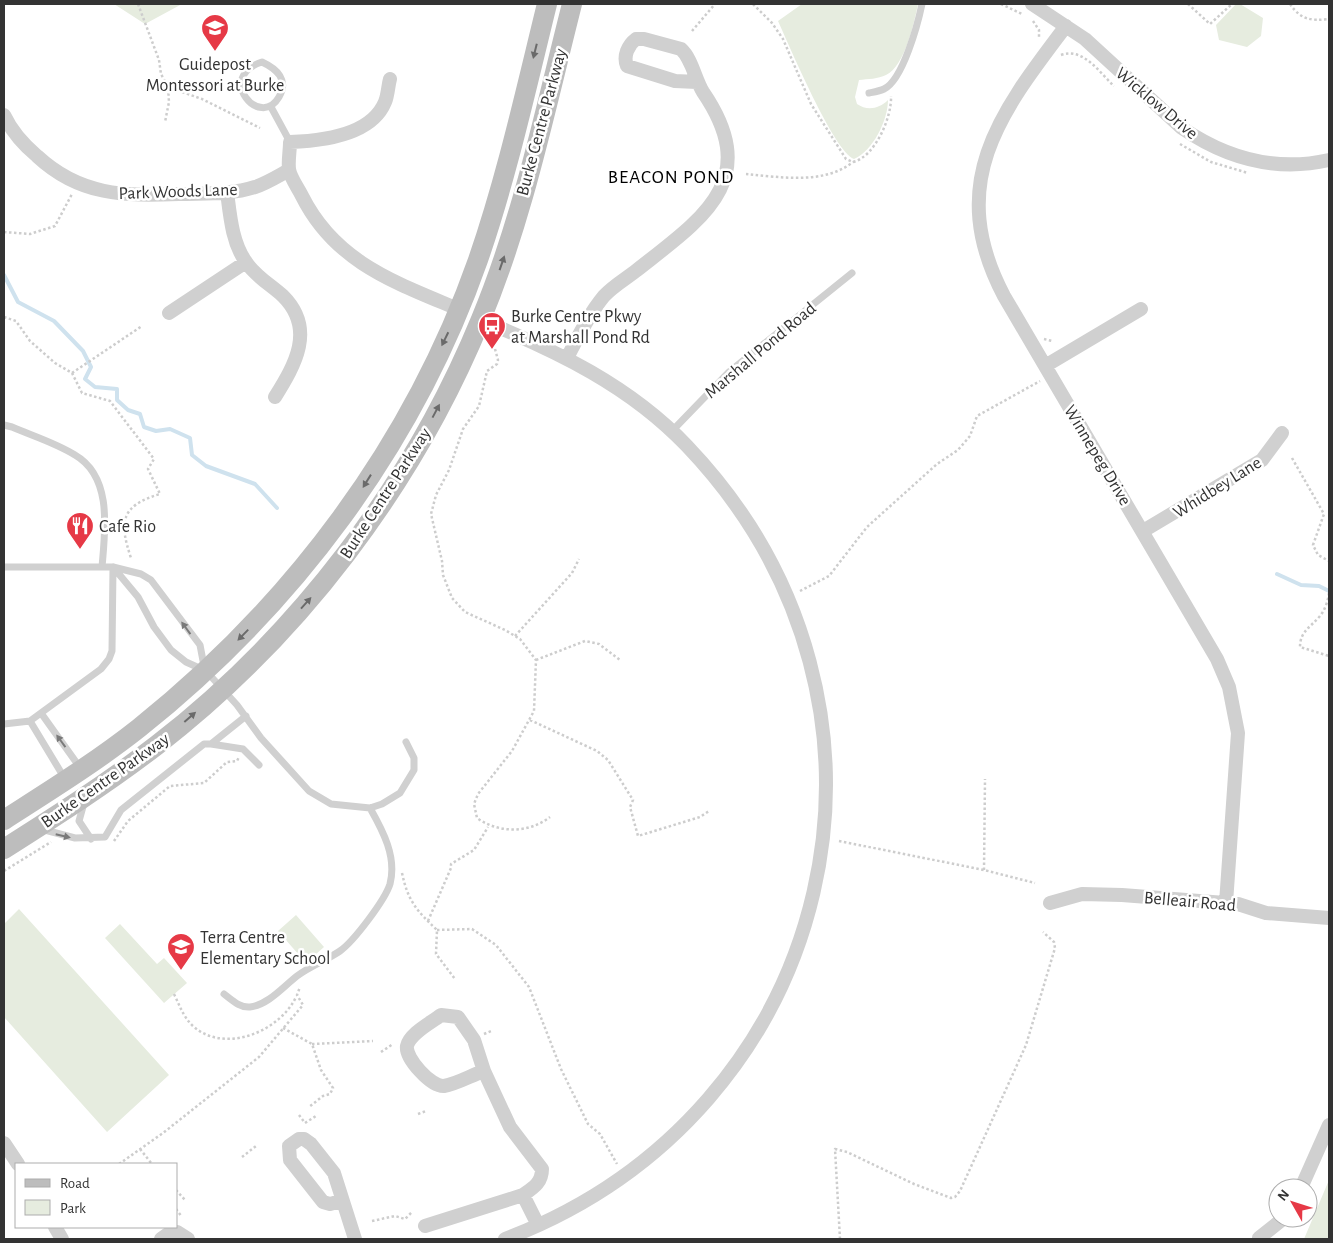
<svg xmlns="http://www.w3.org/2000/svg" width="1333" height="1243" font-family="'Alegreya Sans',sans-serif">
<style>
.green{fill:#e6ecdf}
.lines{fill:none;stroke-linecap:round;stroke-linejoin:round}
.stream{stroke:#cfe2ee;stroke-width:4}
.path{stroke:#cdcdcd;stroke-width:2.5;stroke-dasharray:2.5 2.5;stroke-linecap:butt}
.service{stroke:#d0d0d0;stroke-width:7}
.minor{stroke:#d0d0d0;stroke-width:14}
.secondary{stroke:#bdbdbd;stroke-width:20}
.oneway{fill:#6a6a6a}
.oneway2{fill:#7a7a7a}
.labels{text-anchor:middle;stroke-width:5;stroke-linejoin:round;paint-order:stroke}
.poi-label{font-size:18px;fill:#333;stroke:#fff;text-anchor:start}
.street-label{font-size:18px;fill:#333;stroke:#fff}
.neighbourhood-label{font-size:19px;letter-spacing:1px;fill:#000;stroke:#fff}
</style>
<rect width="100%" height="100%" fill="#fff"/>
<!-- green -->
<path class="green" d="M114 4H182L145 24Z
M802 4H918C914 23 905 66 886 75 878 79 868 79 859 80L855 97 857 104C867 111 879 109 888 100 888 120 873 151 854 159 834 152 789 45 778 21Z
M1236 4H1240L1263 18 1261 36 1247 47 1219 40 1216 25Z
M19 909 169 1075 107 1132 4 1017V924Z
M296 915 324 947 306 963 278 931Z
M120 924 157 964 164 958 187 983 164 1003 105 938Z
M1329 1180V1239H1304Z"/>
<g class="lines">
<!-- stream -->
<path class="stream" d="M4 275 18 302 54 321 83 351 91 367 85 379 95 387 117 389V400L128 410 140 414 144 427 156 431 170 429 190 438 192 455 206 466 255 484 277 508
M1277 574 1301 585 1319 586 1329 591"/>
<!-- path -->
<path class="path" d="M138 4 159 60 161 74 168 87 169 102 165 122
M753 4 772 23 783 39 811 104 846 159 853 162C875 157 892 117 891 96
M1001 4 1022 14
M1188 4 1210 24 1232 4
M1290 4C1301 20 1311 21 1329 19
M1033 21 1039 30V39
M692 31 715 4
M1061 55C1083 47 1099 72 1114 86
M168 87 202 99 260 128
M1180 144 1211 162 1248 173
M746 174C780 177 824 185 853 162
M4 232 30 234 55 226 72 194
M4 317 16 321 30 341 55 363 72 373 82 393 110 401 154 459 148 469 160 494C120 506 119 522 131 558
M1044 339 1052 341
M495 349 498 360 497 364 487 371 479 406 463 429 449 470 436 495 431 514 442 561 443 575 452 598 465 612 505 630 520 639 536 660 534 711 512 751 478 794 474 804 477 818C498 833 528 834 550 817
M72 373 142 326
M1292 458 1324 514 1313 545 1318 555 1329 561
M800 591 829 576 867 527 937 464 958 450 970 436 977 416 1040 381
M1329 593C1328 601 1325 610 1320 616 1311 627 1300 631 1300 647L1329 656
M515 636 572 573 579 559
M536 660 585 641 599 644 620 660
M530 720 597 751 608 760 633 800 630 807 638 836 700 817 709 811
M114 841 128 821 170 786 204 783 227 762 237 761 239 757
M839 841 984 870 1035 883
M984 870 985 779
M4 871 51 842
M402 873C408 901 416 910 437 930L436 954 455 979
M428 921 451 868V864L474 850 488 827
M437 930 472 929 496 945 529 987 561 1069 588 1124 600 1134 617 1164
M174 994C180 1006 183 1017 194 1027 226 1054 280 1031 296 997
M283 1028 312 1044 321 1070 333 1088 330 1094 323 1096 309 1107
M484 1034 491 1031
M312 1044 373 1041
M381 1052 393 1044
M418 1114 426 1111
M299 1115 305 1123 316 1116
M140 1149 152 1164
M242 1157 256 1146
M119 1164 163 1133 259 1057 303 1005 297 995 300 987
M176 1190 185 1200
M176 1209 182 1217
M372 1221 395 1216 405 1219 412 1212
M840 1239 835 1149 847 1152 914 1184 951 1198 955 1197 960 1191 1026 1045 1055 948 1054 942 1043 932"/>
<!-- service -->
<path class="service" d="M262 62C277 69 289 80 279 97 260 130 215 77 262 62Z
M869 93C874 92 880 91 884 89 903 80 918 23 922 4
M271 107 290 142
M4 425 12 427C33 436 56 443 75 455 113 477 105 531 102 567
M672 431 729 372 852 273
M4 567H113L112 651 109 659 101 669 30 721 4 724
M113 567 138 597 154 627 171 650 186 662 206 671 237 705 261 738 309 791 331 804 370 808 382 804 400 793 414 770V758L406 742
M113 567 141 574 151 580 200 645 204 666
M41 713 81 769
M30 721 65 779
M211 744 243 749 259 765
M84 803 79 821 91 839
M41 829 75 838 105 837 121 810 204 744H211L246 716
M224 994C232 1000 240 1008 250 1007 268 1005 284 986 297 976 310 966 327 960 340 951 354 941 385 900 390 884 397 857 383 831 370 808"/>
<!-- minor -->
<path class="minor" d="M1032 4 1085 39 1182 128C1226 158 1276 172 1329 160
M1066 26C999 114 945 184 1004 296L1217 659 1229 687 1238 733 1226 903
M390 79C388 86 388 95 385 102 371 136 321 141 290 142 290 151 288 160 289 169 290 177 298 188 302 196 335 262 394 282 458 309
M4 115C11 130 24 145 37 156 80 196 124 196 179 194 204 193 231 195 255 187 267 183 278 176 289 170
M227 192C230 215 232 243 246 262 255 276 271 285 283 296 316 329 295 365 275 397
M169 313 246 262
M481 320C557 351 630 386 687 446 934 705 838 1113 505 1239
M567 358C578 337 589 314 604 296 613 286 627 278 637 270 703 218 763 180 703 92 695 79 692 59 681 49L644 39H636C628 45 623 56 627 66L675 81 697 82
M1045 366 1141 309
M1143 531 1262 460 1282 433
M1050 903 1082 894 1122 895 1238 904 1266 913 1329 918
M484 1071 474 1040 458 1017 441 1015C431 1023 410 1033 407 1046 405 1058 431 1087 444 1086 457 1084 472 1075 484 1071L510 1127 542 1169C542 1183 533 1188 523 1195L538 1225
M4 1143 18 1164
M1301 1188 1329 1125
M341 1201 330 1204 323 1202 290 1160 289 1146 299 1139H304L311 1144 334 1173 355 1239
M425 1226 523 1195
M55 1227 62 1239
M1259 1238 1284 1218
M161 1239 168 1234 177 1232 188 1239"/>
<!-- secondary -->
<path class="secondary" d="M4 820C49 791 96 762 139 728 292 606 413 445 478 260 507 176 526 89 547 4
M4 849C56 816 108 783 157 745 298 636 413 485 481 319 523 218 545 110 572 4"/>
</g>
<!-- one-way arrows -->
<defs><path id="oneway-solid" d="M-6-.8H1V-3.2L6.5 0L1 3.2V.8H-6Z" transform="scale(1.25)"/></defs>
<g class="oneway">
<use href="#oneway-solid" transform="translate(535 51) rotate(104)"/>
<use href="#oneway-solid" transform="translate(502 263) rotate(-71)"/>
<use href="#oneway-solid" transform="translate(445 339) rotate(116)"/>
<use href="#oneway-solid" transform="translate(436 411) rotate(-62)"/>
<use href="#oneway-solid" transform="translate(367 481) rotate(122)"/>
<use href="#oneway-solid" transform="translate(306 603) rotate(-48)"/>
<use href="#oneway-solid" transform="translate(243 635) rotate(134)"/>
<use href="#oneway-solid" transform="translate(190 717) rotate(-41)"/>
</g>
<g class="oneway2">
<use href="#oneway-solid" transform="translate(186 628) rotate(-126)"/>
<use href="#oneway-solid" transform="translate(61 741) rotate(-126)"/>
<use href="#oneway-solid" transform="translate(63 836) rotate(13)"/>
</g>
<!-- icons -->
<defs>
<symbol id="school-pin" viewBox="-11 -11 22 30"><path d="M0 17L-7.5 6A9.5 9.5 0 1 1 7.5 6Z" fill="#e63946" stroke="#fff"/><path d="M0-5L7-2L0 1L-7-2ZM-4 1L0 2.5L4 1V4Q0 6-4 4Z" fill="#fff"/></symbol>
<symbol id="bus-pin" viewBox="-11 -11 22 30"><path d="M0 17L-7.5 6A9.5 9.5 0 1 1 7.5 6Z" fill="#e63946" stroke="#fff"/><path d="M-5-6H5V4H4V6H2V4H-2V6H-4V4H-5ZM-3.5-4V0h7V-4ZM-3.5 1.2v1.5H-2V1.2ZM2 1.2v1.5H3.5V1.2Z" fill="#fff"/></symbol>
<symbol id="restaurant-pin" viewBox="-11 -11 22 30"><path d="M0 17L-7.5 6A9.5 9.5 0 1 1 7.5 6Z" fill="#e63946" stroke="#fff"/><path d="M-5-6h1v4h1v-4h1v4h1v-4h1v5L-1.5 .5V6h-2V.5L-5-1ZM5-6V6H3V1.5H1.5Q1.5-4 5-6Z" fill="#fff"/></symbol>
</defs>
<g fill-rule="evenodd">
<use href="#school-pin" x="199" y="12" width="32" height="43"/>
<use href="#bus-pin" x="476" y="310" width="32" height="43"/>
<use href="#restaurant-pin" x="64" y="510" width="32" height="43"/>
<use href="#school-pin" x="165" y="931" width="32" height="43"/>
</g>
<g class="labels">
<!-- poi labels -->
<g class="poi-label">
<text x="215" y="70" text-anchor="middle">Guidepost<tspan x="215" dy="21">Montessori at Burke</tspan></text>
<text x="511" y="322">Burke Centre Pkwy<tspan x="511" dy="21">at Marshall Pond Rd</tspan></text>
<text x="99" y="532">Cafe Rio</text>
<text x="200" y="943">Terra Centre<tspan x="200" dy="21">Elementary School</tspan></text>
</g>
<!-- street labels -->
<g class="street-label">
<text transform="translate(1157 103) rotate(40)" y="6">Wicklow Drive</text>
<text transform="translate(541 122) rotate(-75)" y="6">Burke Centre Parkway</text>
<text transform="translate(178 191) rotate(-2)" y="6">Park Woods Lane</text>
<text transform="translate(760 350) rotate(-40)" y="6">Marshall Pond Road</text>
<text transform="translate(1098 455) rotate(59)" y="6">Winnepeg Drive</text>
<text transform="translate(1217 487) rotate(-32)" y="6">Whidbey Lane</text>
<text transform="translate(385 493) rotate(-57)" y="6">Burke Centre Parkway</text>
<text transform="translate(105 780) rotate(-35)" y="6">Burke Centre Parkway</text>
<text transform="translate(1190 901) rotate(5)" y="6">Belleair Road</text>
</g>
<!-- neighbourhood labels -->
<g class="neighbourhood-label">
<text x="671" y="183">BEACON POND</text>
</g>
</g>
<!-- border -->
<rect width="1333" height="1243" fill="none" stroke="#333333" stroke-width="10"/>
<!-- legend -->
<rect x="15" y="1163" width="162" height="65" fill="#ffffff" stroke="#adadad"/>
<rect x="25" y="1179" width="25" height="8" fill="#bdbdbd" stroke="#adadad"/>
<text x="60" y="1188" font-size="15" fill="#333333">Road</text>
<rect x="25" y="1200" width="25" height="15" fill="#e6ecdf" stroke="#adadad"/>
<text x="60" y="1213" font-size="15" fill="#333333">Park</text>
<!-- north arrow -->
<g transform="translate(1293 1203) rotate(309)"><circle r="24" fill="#ffffff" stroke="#adadad"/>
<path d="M0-4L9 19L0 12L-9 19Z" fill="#e63946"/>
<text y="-8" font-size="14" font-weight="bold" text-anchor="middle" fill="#333333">N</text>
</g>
</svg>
